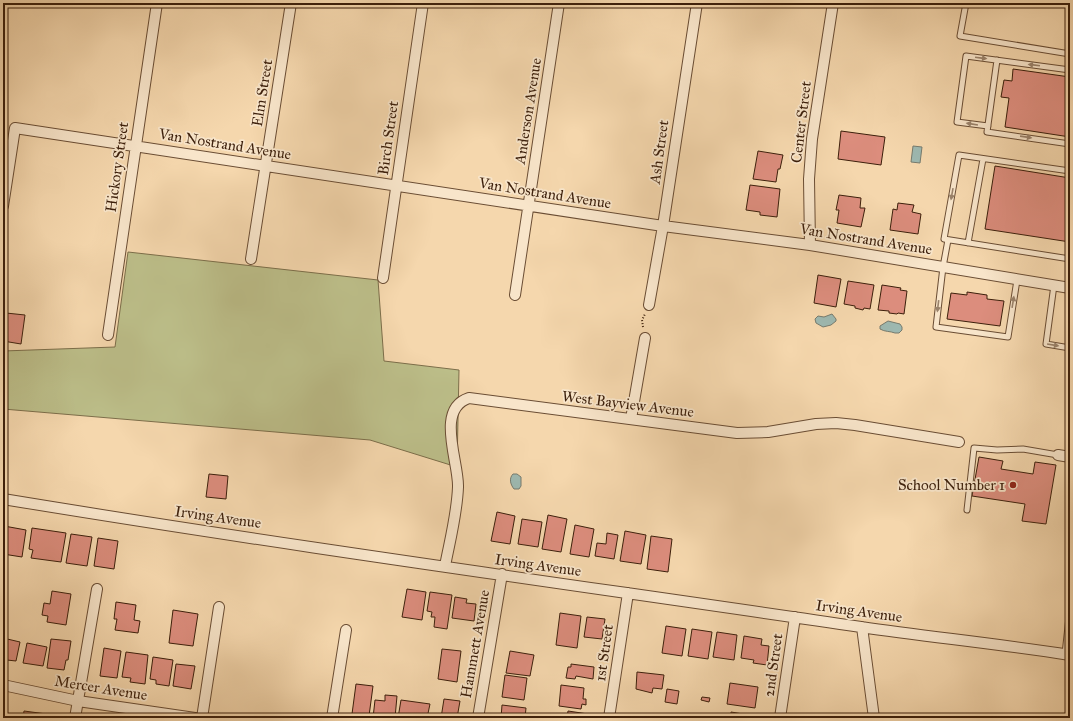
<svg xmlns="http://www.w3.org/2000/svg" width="1073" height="721" font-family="'IM FELL Great Primer',serif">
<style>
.green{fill:#bcbe89;stroke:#7c6e4a}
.water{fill:#9db8b0;stroke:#767b6e}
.building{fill:#dc8d7d;stroke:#3c1f0b}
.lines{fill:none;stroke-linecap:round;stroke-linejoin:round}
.lane-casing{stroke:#6a4d34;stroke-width:7}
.street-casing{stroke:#6a4d34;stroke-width:12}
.path{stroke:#3c1f0b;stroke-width:2;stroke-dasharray:1 2;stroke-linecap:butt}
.lane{stroke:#f8e5ca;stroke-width:5}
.street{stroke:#f8e5ca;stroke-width:10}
.oneway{fill:#9a826a}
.poi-dot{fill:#8f2418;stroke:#f8e5ca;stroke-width:1.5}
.labels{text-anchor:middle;stroke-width:3.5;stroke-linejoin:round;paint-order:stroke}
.street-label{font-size:15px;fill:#3c1f0b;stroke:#f8e5ca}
.poi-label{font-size:15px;fill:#3c1f0b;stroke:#f8e5ca;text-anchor:end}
</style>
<rect width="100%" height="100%" fill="#f5d7ad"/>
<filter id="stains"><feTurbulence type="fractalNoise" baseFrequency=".005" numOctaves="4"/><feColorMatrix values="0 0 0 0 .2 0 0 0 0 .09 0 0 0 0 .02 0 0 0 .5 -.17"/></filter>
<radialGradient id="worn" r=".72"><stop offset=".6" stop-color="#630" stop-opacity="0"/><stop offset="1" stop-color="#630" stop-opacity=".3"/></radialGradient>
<!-- green -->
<path class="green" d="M128 252 378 280 384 361 459 370 457 467 370 440 3 409V351L115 347Z"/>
<!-- water -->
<path class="water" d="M913 146 922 147 920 163 911 162Z
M832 314 836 319V321L831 325 823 327 816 323 815 319 818 316 824 317Z
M888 321 900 324 902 327V330L899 333H895C890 331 885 332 880 329V326Z
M513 474H517L521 477V486L519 489H514C510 484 509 478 513 474Z"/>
<!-- building -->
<path class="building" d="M1013 69 1070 77V137L1005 127 1009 98 1001 97 1004 80 1012 81Z
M841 131 885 137 881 165 838 159Z
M758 151 783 155 780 169H778L776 182 753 179Z
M995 166 1070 178V242L985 229Z
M750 185 780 189 777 217 760 215V212L746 210Z
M839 195 861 198 860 208H865L861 227 837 223 839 210H836Z
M898 203 914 205 912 212 921 214 918 234 890 230 893 209 897 210Z
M818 275 841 279 836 307 814 303Z
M848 281 874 285 870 309 864 308 863 310 855 308V306L844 304Z
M882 285 901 288 900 290 907 291 904 314 898 313 897 314 889 313V311L878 310Z
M967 292 987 295V299L1004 301 1000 326 947 319 951 293 967 295Z
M1068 311 1070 312V330V322L1067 321Z
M6 313 25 315 21 344 3 341Z
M979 457 1003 461 1001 469 1033 474 1035 462 1056 465 1046 524 1022 521 1025 504 972 496Z
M209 474 228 476 226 499 206 497Z
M497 512 515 516 510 544 491 541Z
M548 515 567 519 561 552 542 549Z
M522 519 542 522 538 547 518 544Z
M575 525 594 529 589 557 570 554Z
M4 526 26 530 22 557 3 554Z
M32 528 66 533 61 562 31 558 33 550 29 549Z
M625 531 646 535 641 564 620 561Z
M607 533 618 535 614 559 595 556 597 543 606 544Z
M71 534 92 537 87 566 66 563Z
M651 536 672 539 668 572 647 569Z
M98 538 118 541 114 569 94 566Z
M407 589 426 592 422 620 402 617Z
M52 591 71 594 66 625 47 622 48 616 42 615 44 603 50 604Z
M430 592 452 595 447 629 434 627 435 617H431L432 612 427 611Z
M455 597 467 599 466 603 476 604 474 621 452 618Z
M116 602 136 605 134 620 140 621 138 633 115 630 117 619H114Z
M173 610 198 614 193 646 169 643Z
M560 613 581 616 577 648 556 645Z
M587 617 605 619 602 639 584 637Z
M666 626 686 629 682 656 662 653Z
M692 629 712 632 708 659 688 656Z
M717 632 737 635 734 660 713 657Z
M744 636 762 639 761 645 769 646 767 665 753 663 754 660 741 658Z
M3 638 20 642 16 661 7 660V665L3 664Z
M51 639 71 641 68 660H66L64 670 47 668Z
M27 643 47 647 43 666 23 663Z
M104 648 121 651 117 678 100 676Z
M442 649 461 651 457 682 438 679Z
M510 651 534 655 530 676 506 673Z
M126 652 148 655 145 684 130 682 131 678 122 677Z
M153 657 173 660 169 686 156 684V680L150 679Z
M176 664 195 666 191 689 173 686Z
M571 664 594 667 593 679 576 676 575 679 566 678 568 667H571Z
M637 672 664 675 662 689 653 688 652 693 636 689Z
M505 675 527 678 524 700 502 697Z
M730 683 758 687 755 708 727 704Z
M356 684 373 686 369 716 352 714Z
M561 685 584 688 583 699H586V705L582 704 581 709 559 706Z
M667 689 679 691 677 704 665 702Z
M385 695 397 696 395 718H373L375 700 385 701Z
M702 697 710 698 709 702 701 700Z
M444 699 460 701 457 718H441Z
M401 700 430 704 427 718H398Z
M502 705 526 708 525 718H501Z
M24 711 54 715 53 718H23Z
M568 711 588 714 587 718H567Z
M731 712 755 716 754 718H718V715L731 717Z
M3 713 9 714 8 718H3Z"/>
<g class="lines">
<defs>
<path id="lane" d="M966 3 960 36 1070 54
M997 60 987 132 1070 144
M988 126 957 122 966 56 1070 70
M1070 171 959 155 944 239 1070 259
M948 240 943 267 936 327 1008 337 1017 280
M968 243 983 159
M1054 285 1046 344 1070 348
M967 510 974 448 997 450 1023 449 1058 455
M1070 541V553
M1065 654 1070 608"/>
<path id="street" d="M3 206 15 128 663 226 810 245 1070 288
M810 245 809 179 812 139 833 3
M251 259 291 3
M383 278 423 3
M515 295 559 3
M649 305 663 226 697 3
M108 335 157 3
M631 419 645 338
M1058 455 1070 457
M3 499C288 546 575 585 861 627 930 637 1000 644 1070 655
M445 566C450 540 457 514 458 487 459 462 435 409 469 398L737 433 768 432 816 424 836 423 855 425 959 442
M862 627 874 718
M3 685 78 701 195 718
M75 718 97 589
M202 718 219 607
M332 718 346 630
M478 718 502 574
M609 718 628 593
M780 718 795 617"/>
</defs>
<!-- lane casing -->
<use href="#lane" class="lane-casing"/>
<!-- street casing -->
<use href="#street" class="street-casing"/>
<!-- path -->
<path class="path" d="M643 327 642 320 645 314"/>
<!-- lane -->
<use href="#lane" class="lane"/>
<!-- street -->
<use href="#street" class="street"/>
</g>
<!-- one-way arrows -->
<defs><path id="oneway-solid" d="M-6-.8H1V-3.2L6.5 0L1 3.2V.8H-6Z"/></defs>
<g class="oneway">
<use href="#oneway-solid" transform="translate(981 58) rotate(7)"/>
<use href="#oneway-solid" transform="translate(1034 65) rotate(-173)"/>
<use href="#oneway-solid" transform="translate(972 124) rotate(-171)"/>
<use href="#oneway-solid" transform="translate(1026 137) rotate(8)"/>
<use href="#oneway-solid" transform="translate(952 194) rotate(100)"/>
<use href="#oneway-solid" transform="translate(1013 302) rotate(-81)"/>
<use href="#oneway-solid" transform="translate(938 306) rotate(97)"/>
<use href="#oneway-solid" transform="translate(1053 345) rotate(9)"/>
</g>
<!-- markers -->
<circle class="poi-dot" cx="1013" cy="485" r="4"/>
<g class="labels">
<!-- street labels -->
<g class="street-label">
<text transform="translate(262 93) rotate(-81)" y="5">Elm Street</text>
<text transform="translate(528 111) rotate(-81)" y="5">Anderson Avenue</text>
<text transform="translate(801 122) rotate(-83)" y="5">Center Street</text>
<text transform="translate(388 138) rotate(-82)" y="5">Birch Street</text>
<text transform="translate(225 144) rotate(9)" y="5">Van Nostrand Avenue</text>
<text transform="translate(659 152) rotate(-82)" y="5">Ash Street</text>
<text transform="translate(117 167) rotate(-82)" y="5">Hickory Street</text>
<text transform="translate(545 193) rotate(9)" y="5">Van Nostrand Avenue</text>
<text transform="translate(866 239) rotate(9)" y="5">Van Nostrand Avenue</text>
<text transform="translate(628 404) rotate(7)" y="5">West Bayview Avenue</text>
<text transform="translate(218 517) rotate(8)" y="5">Irving Avenue</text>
<text transform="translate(538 565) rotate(8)" y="5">Irving Avenue</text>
<text transform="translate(859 611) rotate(8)" y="5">Irving Avenue</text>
<text transform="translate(475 644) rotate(-80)" y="5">Hammett Avenue</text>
<text transform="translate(604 653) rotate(-82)" y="5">1st Street</text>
<text transform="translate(773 665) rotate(-82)" y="5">2nd Street</text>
<text transform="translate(101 688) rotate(9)" y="5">Mercer Avenue</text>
</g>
<!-- poi labels -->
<g class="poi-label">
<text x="1005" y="490">School Number 1</text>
</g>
</g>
<!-- margin -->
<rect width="1073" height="721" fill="none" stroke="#f5d7ad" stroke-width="16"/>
<rect x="4" y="4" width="1065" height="713" fill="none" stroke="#3c1f0b" stroke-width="2"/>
<rect x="8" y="8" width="1057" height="705" fill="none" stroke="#3c1f0b"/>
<rect width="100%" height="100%" filter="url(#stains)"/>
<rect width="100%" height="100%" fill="url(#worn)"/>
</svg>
